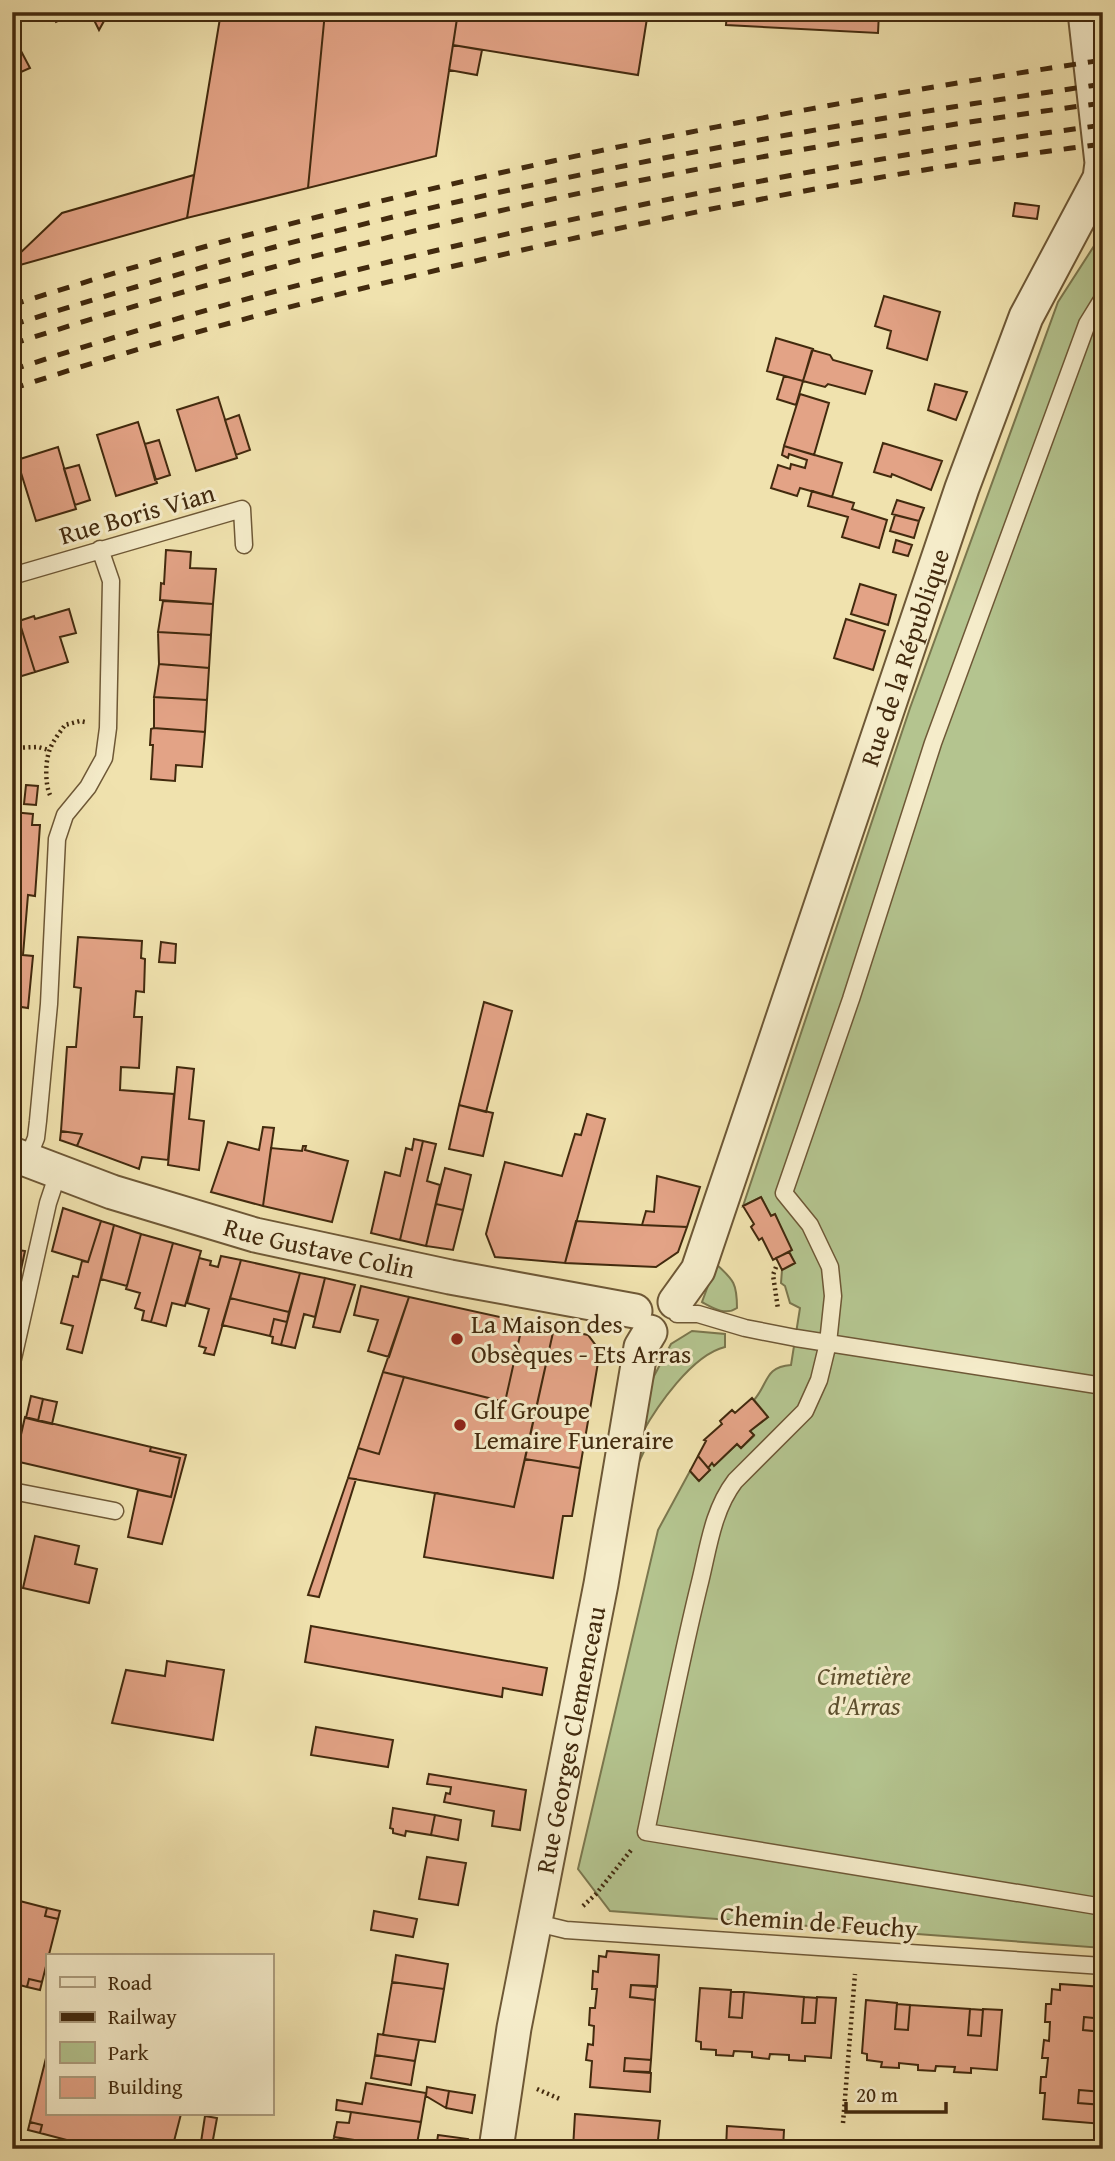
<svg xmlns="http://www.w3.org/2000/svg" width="1115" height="2161" font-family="'Gentium Book Plus',serif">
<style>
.green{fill:#b4c48f;stroke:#7b774e;stroke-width:2}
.building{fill:#e3a386;stroke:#422a0e;stroke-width:2}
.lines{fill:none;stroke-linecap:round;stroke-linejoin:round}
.service-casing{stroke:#6e5836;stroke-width:19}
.minor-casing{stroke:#6e5836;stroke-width:37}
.path{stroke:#422a0e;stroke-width:4.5;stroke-dasharray:2 3.5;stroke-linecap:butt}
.service{stroke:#f5ecca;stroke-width:16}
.minor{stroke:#f5ecca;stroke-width:33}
.rail{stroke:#422a0e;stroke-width:5;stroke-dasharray:12 12;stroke-linecap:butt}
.poi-dot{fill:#8f2418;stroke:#f5ecca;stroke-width:2.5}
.labels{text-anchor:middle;stroke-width:6;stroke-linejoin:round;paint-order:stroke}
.street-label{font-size:26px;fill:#422a0e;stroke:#f5ecca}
.poi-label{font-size:26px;fill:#422a0e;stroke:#f5ecca;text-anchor:start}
.park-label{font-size:26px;font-style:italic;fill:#5e502e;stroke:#f5ecca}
</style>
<rect width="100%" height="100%" fill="#f0e2ae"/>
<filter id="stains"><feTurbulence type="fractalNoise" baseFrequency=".00286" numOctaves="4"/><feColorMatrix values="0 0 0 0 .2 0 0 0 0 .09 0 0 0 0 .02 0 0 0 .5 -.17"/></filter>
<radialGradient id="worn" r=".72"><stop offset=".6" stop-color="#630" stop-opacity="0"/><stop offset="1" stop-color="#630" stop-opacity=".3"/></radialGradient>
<!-- green -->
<path class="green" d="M1103 232V1948L610 1911 578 1869 658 1530 690 1471 698 1480 710 1470 708 1468 712 1463 715 1465 737 1444 741 1448 754 1436 750 1431 768 1417 754 1400C769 1383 764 1367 791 1365L800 1308 790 1303 785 1286 781 1283 782 1270 795 1263C785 1246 783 1231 775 1214L771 1216 761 1197 743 1206 910 708 1058 302Z
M716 1264C734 1280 737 1284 737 1308 725 1316 713 1308 702 1302Z
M692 1331 725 1334V1347C692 1355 657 1406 641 1435L648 1443 639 1462 633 1458 639 1418 654 1376 671 1344Z"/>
<!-- building -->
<path class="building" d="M51 12H64L66 17 56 22Z
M98 12H109L99 30 94 20Z
M221 12H325L308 188 187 218Z
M325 12H458L436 156 308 188Z
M458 12H648L638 75 453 45Z
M727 12H879L878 33 726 25Z
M12 34 30 68 12 76Z
M453 45 482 50 477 75 449 70Z
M194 175 187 218 20 265 18 255 62 213Z
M1015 203 1039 206 1037 219 1013 216Z
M884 296 940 312 927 360 887 348 891 331 875 326Z
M776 338 813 349 803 381 767 371Z
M812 350 830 355 833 360 872 371 865 394 828 384 825 387 803 381Z
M784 376 803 381 796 405 777 399Z
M935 384 967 392 956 420 928 410Z
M800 394 829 403 814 455 784 446Z
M218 397 237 458 196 471 177 410Z
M239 415 250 450 236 455 225 420Z
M138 422 157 483 116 496 97 435Z
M159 440 170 475 155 480 145 444Z
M883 443 942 461 931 490 892 474 891 477 874 472Z
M784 446 842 463 832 497 800 488 797 496 771 488 778 465 790 469 791 464 805 468 807 460 789 454 788 458 782 455Z
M58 447 76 509 36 521 17 460Z
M79 465 90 500 75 505 64 469Z
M812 491 854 503 852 509 887 520 879 548 842 537 848 517 808 506Z
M897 500 924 508 919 521 892 514Z
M895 515 919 521 914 538 890 531Z
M896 540 912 545 908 556 893 552Z
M166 550 191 552 190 568 216 569 213 604 160 600 161 583 164 584Z
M860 584 896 595 888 625 851 614Z
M163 601 213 604 211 635 158 632Z
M69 609 76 633 60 637 68 662 35 672 19 621 34 616 35 619Z
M846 619 885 631 873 670 834 658Z
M20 624 35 672 12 679V627Z
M158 632 211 635 209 668 159 664Z
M159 664 209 668 207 700 154 697Z
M154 697 207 700 205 732 154 728Z
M154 728 205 732 202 767 176 765 175 781 151 779 153 745H150L151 729Z
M26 785 38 786 36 805 24 804Z
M12 812 33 814 32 825H40L35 896 28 895 23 955 33 956 28 1008 21 1007 18 1041 12 1040Z
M78 937 142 941 141 958 145 959 144 992 136 991 134 1017H142L139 1068 121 1067 120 1090 174 1094 168 1160 142 1157 139 1169 77 1146 82 1134 61 1131 67 1047H76L81 988 74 987Z
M161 942 176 944 175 963 159 962Z
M484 1002 512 1011 486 1112 459 1105Z
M177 1067 194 1069 189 1119 204 1121 199 1170 168 1165Z
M12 1088 21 1092 18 1124 12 1121Z
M459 1105 493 1113 483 1156 449 1149Z
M587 1114 605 1119 565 1263 495 1257 486 1234 505 1162 562 1176 575 1134 581 1135Z
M263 1127 274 1128 263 1206 211 1192 228 1142 259 1150Z
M61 1131 82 1134 77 1146 60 1140Z
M414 1139 423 1141 400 1240 371 1233 385 1172 400 1176 406 1148 412 1150Z
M423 1141 436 1144 427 1181 440 1185 426 1246 400 1240Z
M303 1146H306L305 1150 348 1161 332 1222 263 1206 271 1148 302 1151Z
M445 1168 471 1175 463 1210 436 1204Z
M657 1176 700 1187 687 1227 642 1225 646 1211 654 1212Z
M761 1197 771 1216 775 1214 792 1250 773 1260 762 1238 759 1240 751 1227 754 1224 743 1206Z
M436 1204 463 1210 453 1250 426 1246Z
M63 1208 101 1221 88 1262 52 1251Z
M101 1221 114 1225 82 1353 67 1349 73 1326 61 1323 73 1276 78 1277 82 1261 88 1262Z
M576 1221 642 1225 687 1227 678 1252 656 1267 565 1263Z
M114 1225 141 1234 127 1286 101 1279Z
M141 1234 173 1243 151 1322 142 1320 144 1311 135 1308 140 1293 126 1289Z
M173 1243 201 1251 185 1306 172 1303 166 1326 151 1322Z
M12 1249 25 1251 12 1311Z
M789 1252 795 1263 782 1270 776 1258Z
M221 1256 241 1260 214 1355 204 1353 206 1348 199 1346 209 1309 187 1303 199 1258 211 1261 210 1265 218 1267Z
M241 1260 300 1273 289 1312 230 1298Z
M300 1273 325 1278 315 1317 304 1314 295 1348 281 1345Z
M325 1278 355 1285 340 1332 313 1327Z
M361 1286 409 1297 389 1357 368 1351 378 1320 354 1315Z
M409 1297 523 1322 505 1402 383 1372Z
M230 1298 289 1312 287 1322 274 1319 270 1336 222 1325Z
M274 1319 287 1322 281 1345 272 1343 273 1337 270 1336Z
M523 1322 554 1328 514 1507 348 1478 358 1448 379 1454 404 1377 505 1402Z
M554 1328 588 1335 600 1351 580 1468 525 1459Z
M383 1372 404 1377 379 1454 358 1448Z
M31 1396 43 1399 38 1421 26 1418Z
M752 1398 768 1417 750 1431 754 1435 741 1448 737 1444 714 1466 712 1463 708 1468 698 1456 706 1441 704 1440 722 1424 720 1421 732 1410 735 1413Z
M43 1399 57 1402 52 1424 38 1421Z
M25 1417 151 1447 150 1451 180 1458 171 1497 15 1461Z
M151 1447 186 1455 162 1544 128 1537 138 1490 171 1497 180 1458 150 1451Z
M698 1456 710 1470 699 1481 690 1471Z
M525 1459 580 1468 572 1516H563L553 1578 424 1557 435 1493 514 1507Z
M348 1478 356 1479 319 1597 308 1595Z
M35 1536 79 1546 75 1564 97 1569 89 1603 23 1588Z
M311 1626 547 1668 542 1695 503 1688 502 1697 305 1662Z
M167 1661 224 1670 213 1740 112 1723 126 1670 165 1676Z
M316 1727 393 1740 388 1767 311 1755Z
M429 1774 526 1790 520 1830 492 1826 494 1811 444 1802 446 1793 450 1794 451 1787 427 1784Z
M393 1808 435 1815 431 1835 406 1831 405 1836 393 1833V1829L390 1828Z
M435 1815 461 1820 458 1840 431 1835Z
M427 1857 466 1863 458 1905 419 1899Z
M12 1899 47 1908 45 1916 58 1919 42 1982 29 1979 27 1987 12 1983Z
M47 1908 60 1911 58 1919 45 1916Z
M374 1911 417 1919 413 1937 371 1930Z
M607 1951 659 1955 657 1987 631 1985 630 1997 655 2000 651 2060 625 2058 624 2071 651 2073 650 2092 590 2087 592 2061 586 2060 588 2044 593 2045 594 2026 589 2025 590 2008H595L597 1989H592L593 1971 598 1972 599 1956 606 1957Z
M396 1955 448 1964 444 1989 392 1982Z
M29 1979 42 1982 40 1990 27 1987Z
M392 1982 444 1989 435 2042 383 2035Z
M1060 1984 1103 1987V2019L1084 2017 1083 2030 1103 2032V2092L1079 2090 1078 2103 1103 2105V2124L1043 2119 1045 2093H1040L1041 2077H1046L1048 2058H1042L1044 2040 1049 2041 1050 2022H1045L1046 2004H1051L1052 1989 1060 1990Z
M631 1985 656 1986 655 2000 630 1997Z
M700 1988 731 1990 729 2017 742 2018 744 1992 804 1997 802 2023H815L817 1997 836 1998 831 2058 805 2056V2061L789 2060V2055L770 2054 769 2059 752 2057V2052L734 2051 733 2056 716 2055V2050L701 2049V2042L696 2041Z
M731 1992H744L742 2018 729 2017Z
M804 1997 817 1998 815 2023H802Z
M866 2000 897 2003 895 2029 908 2030 910 2005 970 2009 968 2035 981 2036 983 2009 1002 2010 997 2070 971 2068V2073L954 2072 955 2067 936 2066 935 2071 918 2070V2065L899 2063V2068L881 2067 882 2062 867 2060V2054L862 2053Z
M897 2004 910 2005 908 2030 895 2029Z
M970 2009 983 2010 981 2036 968 2035Z
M1084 2017 1103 2019V2032L1083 2030Z
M378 2034 419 2040 415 2061 375 2055Z
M375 2055 415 2061 411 2085 371 2078Z
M46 2058 47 2114H181L172 2149H101L40 2133 42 2125 30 2122Z
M625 2058 651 2060 650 2072 624 2071Z
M366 2083 426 2093 421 2122 336 2110 337 2100 362 2104Z
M427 2087 449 2091 446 2108 426 2096Z
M1079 2090 1103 2092V2105L1078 2103Z
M449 2091 475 2095 472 2113 446 2108Z
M351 2112 421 2122 416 2149 334 2137 337 2122 349 2123Z
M575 2114 660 2121 657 2149H573Z
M205 2116 217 2118 212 2145 201 2142Z
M30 2122 42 2125 40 2133 28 2130Z
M727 2126 784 2130 783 2149H726Z
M438 2135 468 2139 466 2149H436Z
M334 2137 406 2149H332Z
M932 2141 988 2145V2149H931Z"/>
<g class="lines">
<defs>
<path id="service" d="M1103 298 1087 324 933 743 851 999 784 1193 810 1225 830 1267 833 1296 828 1343 819 1380 805 1411 735 1481C712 1511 708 1551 699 1586 679 1668 663 1750 646 1832L1103 1907
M12 576 242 509 244 545
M27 1160 36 1138 38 1121 49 1004 57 839 65 815 88 787 104 758 108 728 111 581 100 549
M677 1314H698L745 1328 796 1338 1103 1386
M12 1363 48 1203 58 1173
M12 1491 115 1511
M533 1922 566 1930 1103 1966"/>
<g id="minor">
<path id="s1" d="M12 1154 112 1192 255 1235 450 1277 635 1311"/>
<path id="s2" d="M675 1302 698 1270 962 488 1026 317 1100 178 1102 163 1085 12"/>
<path id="s3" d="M496 2149 514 2028 601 1584 641 1347 650 1332"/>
</g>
</defs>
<!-- service casing -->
<use href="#service" class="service-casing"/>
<!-- minor casing -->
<use href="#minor" class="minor-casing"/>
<!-- path -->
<path class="path" d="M12 748 38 747 49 750
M50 795C45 784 45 761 50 749 53 741 60 732 65 725L80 721 85 722
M776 1267 773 1275 778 1309
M583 1906 596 1894 632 1849
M537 2089 562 2100
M843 2123 855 1974"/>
<!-- service -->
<use href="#service" class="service"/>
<!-- minor -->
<use href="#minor" class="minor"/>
<!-- rail -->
<path class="rail" d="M12 305C98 278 184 251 271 229 545 157 823 102 1103 60
M12 325C98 298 184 272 271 248 544 175 823 125 1103 84
M12 344C367 230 734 152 1103 103
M12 370C202 307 397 257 593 215 762 179 932 148 1103 125
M12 389C162 339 314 299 467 263 677 213 889 171 1103 144"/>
</g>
<!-- markers -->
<g class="poi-dot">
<circle cx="457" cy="1339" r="7"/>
<circle cx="460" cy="1425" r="7"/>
</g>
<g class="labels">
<!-- street labels -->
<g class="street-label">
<text transform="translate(137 514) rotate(-16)" y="9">Rue Boris Vian</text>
<text dy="9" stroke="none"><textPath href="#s2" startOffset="686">Rue de la République</textPath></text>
<text dy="9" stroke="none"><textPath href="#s1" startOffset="322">Rue Gustave Colin</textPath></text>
<text dy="9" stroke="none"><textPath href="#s3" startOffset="416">Rue Georges Clemenceau</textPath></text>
<text transform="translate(819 1922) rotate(4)" y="9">Chemin de Feuchy</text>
</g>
<!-- poi labels -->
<g class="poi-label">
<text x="471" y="1333">La Maison des<tspan x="471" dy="30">Obsèques - Ets Arras</tspan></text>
<text x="474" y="1419">Glf Groupe<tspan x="474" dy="30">Lemaire Funeraire</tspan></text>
</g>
<!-- park labels -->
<g class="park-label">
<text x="864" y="1685">Cimetière<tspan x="864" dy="30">d'Arras</tspan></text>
</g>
</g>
<!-- margin -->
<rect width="1115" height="2161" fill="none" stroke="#f0e2ae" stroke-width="42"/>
<rect x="14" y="14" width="1087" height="2133" fill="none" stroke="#422a0e" stroke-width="3.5"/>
<rect x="21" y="21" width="1073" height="2119" fill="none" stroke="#422a0e" stroke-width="2"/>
<!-- legend -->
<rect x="46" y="1954" width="228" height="161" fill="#f5ecca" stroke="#ad9e7f" stroke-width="2"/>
<rect x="60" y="1977" width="35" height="10" fill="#f5ecca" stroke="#ad9e7f" stroke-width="2"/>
<text x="108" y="1990" font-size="21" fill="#422a0e">Road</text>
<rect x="60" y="2012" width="35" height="10" fill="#422a0e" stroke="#ad9e7f" stroke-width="2"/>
<text x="108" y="2024" font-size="21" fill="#422a0e">Railway</text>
<rect x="60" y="2042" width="35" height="21" fill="#b4c48f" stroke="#ad9e7f" stroke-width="2"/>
<text x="108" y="2060" font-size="21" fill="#422a0e">Park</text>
<rect x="60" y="2077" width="35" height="21" fill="#e3a386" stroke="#ad9e7f" stroke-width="2"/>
<text x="108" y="2094" font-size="21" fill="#422a0e">Building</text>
<!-- scale -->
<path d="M846 2102v10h100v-10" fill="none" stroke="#422a0e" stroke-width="3.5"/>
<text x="856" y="2102" font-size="21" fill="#422a0e" stroke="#f5ecca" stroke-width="5" paint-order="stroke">20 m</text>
<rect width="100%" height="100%" filter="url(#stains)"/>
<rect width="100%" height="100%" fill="url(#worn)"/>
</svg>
